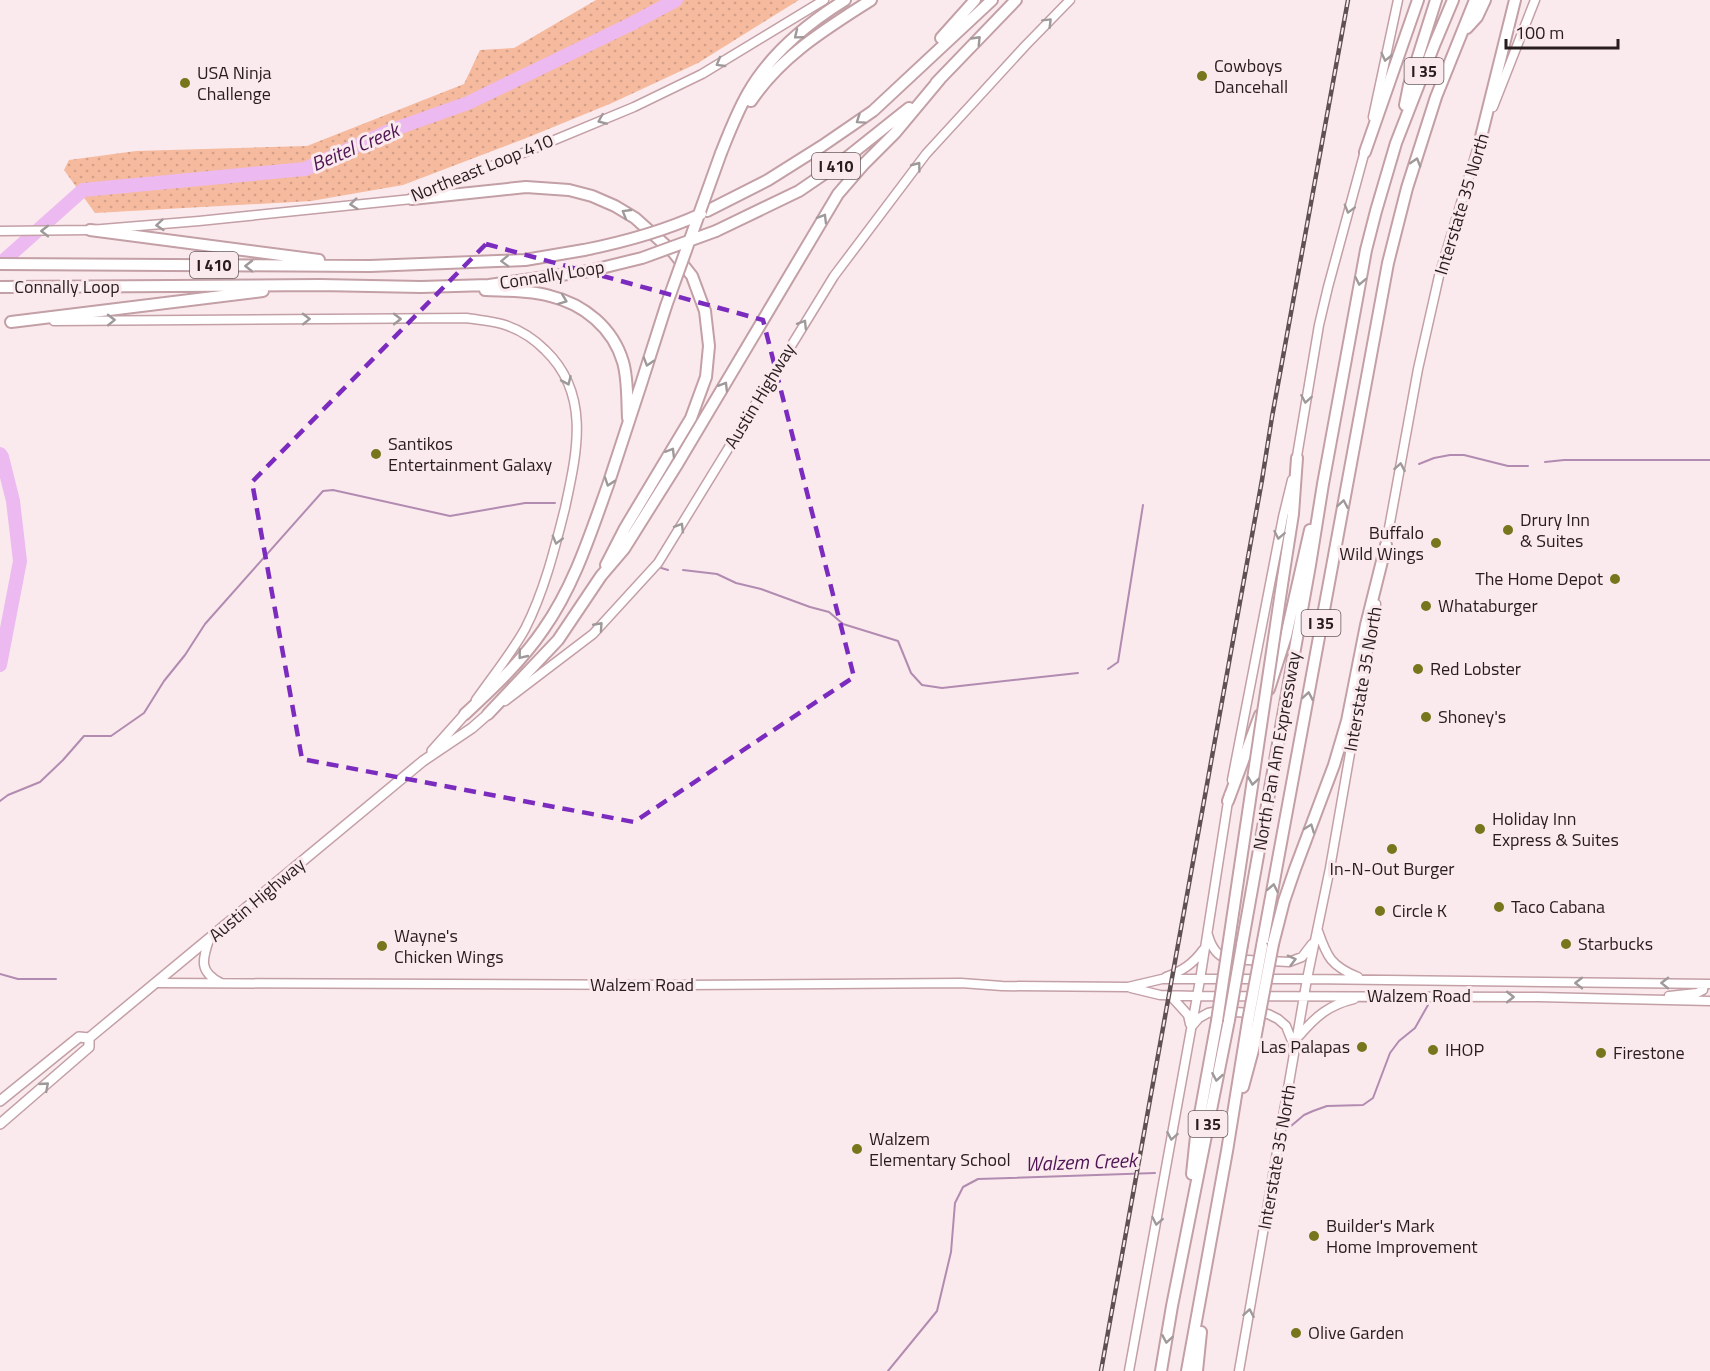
<svg xmlns="http://www.w3.org/2000/svg" width="1710" height="1371" font-family="'Titillium Web',sans-serif">
<style>
.grass{fill:url(#grass-dots)}
.lines{fill:none;stroke-linecap:round;stroke-linejoin:round}
.stream{stroke:#b28bb1;stroke-width:2}
.river{stroke:#ecbaf0;stroke-width:14}
.secondary-casing{stroke:#c39fa6;stroke-width:11}
.primary-casing{stroke:#c39fa6;stroke-width:12}
.highway-casing{stroke:#c39fa6;stroke-width:14}
.secondary{stroke:#fff;stroke-width:8}
.primary{stroke:#fff;stroke-width:9}
.highway{stroke:#fff;stroke-width:10}
.rail-casing{stroke:#5f5153;stroke-width:4.5}
.rail{stroke:#faeaed;stroke-width:2;stroke-dasharray:7;stroke-linecap:butt}
.highway-bridge-casing{stroke:#c39fa6;stroke-width:14;stroke-linecap:butt}
.highway-bridge{stroke:#fff;stroke-width:10}
.oneway{stroke:#9f999a}
.marked{fill:none;stroke:#7b2cbf;stroke-width:4.5;stroke-dasharray:12 8;stroke-linejoin:round}
.poi-dot{fill:#78761c;stroke:#faeaed;stroke-width:2}
.labels{text-anchor:middle;stroke-width:6;stroke-linejoin:round;paint-order:stroke}
.shield{fill:#faeaed;stroke:#685a5c;stroke-width:1.5}
.shield-label{font-size:16px;font-weight:bold;fill:#291c1e}
.poi-label{font-size:18px;fill:#291c1e;stroke:#faeaed;text-anchor:start}
.street-label{font-size:18px;fill:#291c1e;stroke:#faeaed}
.water-label{font-size:20px;font-style:italic;fill:#4f1554;stroke:#faeaed}
</style>
<defs>
<pattern id="grass-dots" width="8" height="8" patternUnits="userSpaceOnUse" patternTransform="scale(1.5)"><rect width="8" height="8" fill="#f6ba9e"/><path d="M2 2h.1M6 6h.1" fill="none" stroke="#d39f88" stroke-width="1.8" stroke-linecap="round"/></pattern>
</defs>
<rect width="100%" height="100%" fill="#faeaed"/>
<!-- grass -->
<path class="grass" d="M596 0H799L698 63 612 103 524 139 403 185 311 201 95 213 64 170 69 160 136 151 307 146 464 84 480 50 514 48Z"/>
<g class="lines">
<!-- stream -->
<path class="stream" d="M1545 462 1564 460H1710
M1419 464 1434 458 1450 455H1464L1508 466H1528
M658 567 668 570
M683 570 717 574 736 583 761 589 810 607 829 612 843 624 898 641 911 673 922 685 942 688 1078 673
M1108 669 1118 662 1143 505
M0 801 8 795 40 782 63 760 84 736H111L144 713 164 681 185 655 205 624 323 491 333 490 450 516 525 503H555
M0 974 18 979H56
M1291 1126 1304 1115 1313 1111 1327 1106 1363 1105 1373 1098 1390 1053 1399 1041 1415 1028 1428 1005
M888 1371 937 1311 951 1252 955 1203 963 1187 978 1179 1155 1173"/>
<!-- river -->
<path class="river" d="M0 264 83 190 305 169 389 131 468 103 631 24 676 0
M0 454 2 457 13 501 20 561 0 665"/>
<defs>
<path id="secondary" d="M1493 107 1535 0
M1373 117 1398 0
M0 231 90 230 199 221 412 199 634 107 702 74 824 0
M54 321 467 318C478 320 491 321 502 324 519 329 533 338 545 350 591 394 577 452 565 508 555 548 544 592 525 629 511 654 492 677 476 700
M1296 462 1319 325 1328 287 1366 147
M1385 550 1418 369 1439 276 1482 133
M505 701 593 634 658 563 834 276 926 154 1026 45 1070 0
M1232 780 1283 517 1292 480
M1318 931C1327 957 1331 966 1358 977
M1208 935C1211 946 1216 956 1228 959L1289 962 1302 957 1312 944
M209 940C202 960 199 972 221 983
M1166 977C1182 971 1193 964 1203 950
M156 983 681 985 961 983 1002 986 1128 987 1162 979H1307L1710 984
M1131 988 1160 995 1197 996 1538 997 1710 1001
M1170 995 1188 1015 1190 1024
M1669 996 1697 993 1703 990 1704 984
M1192 1026 1199 1018 1208 1013 1218 1011 1268 1014 1278 1019 1286 1026 1294 1046
M1299 1036C1316 1016 1329 1005 1354 999
M1129 1371 1200 980 1229 795
M1239 1371 1307 979 1330 868 1376 604"/>
<path id="primary" d="M432 751 465 714
M0 1101 79 1037 89 1038 423 761 472 728 488 714
M0 1124 89 1047V1038"/>
<path id="highway" d="M1467 28 1477 17 1485 0
M941 38 975 0
M936 83 1016 0
M751 101C782 55 826 29 871 0
M1405 105 1409 85 1436 0
M1481 137 1515 0
M1365 152 1418 0
M721 153C729 133 737 112 748 93 770 54 808 23 845 0
M412 199 526 187 569 190 592 196 615 206 635 218 673 252 692 276 705 311 709 346 706 377 691 418 625 528 606 565
M707 211 768 180 822 146 873 111 992 0
M90 230 319 260
M716 231 799 191 840 163 909 108
M0 264 370 266 525 260 584 250
M0 287 320 285 421 287 489 285 589 271
M485 290C506 291 530 290 550 296 584 304 613 328 623 362 628 379 627 400 628 418
M11 322 263 291
M1283 578 1293 514 1297 458
M1269 689 1286 636 1310 530
M465 714C493 688 521 662 543 630 574 586 590 535 608 485 628 425 647 366 666 306
M488 714 558 640 601 576 624 549 678 463 838 194 864 164 895 133 940 79
M1228 801 1260 715
M1273 944 1284 901 1295 869 1334 765 1347 721 1366 625 1386 545
M1242 945 1310 565 1323 484 1366 250 1376 211 1396 143 1435 43 1453 0
M1262 946 1388 263 1407 188 1436 97 1475 0
M1243 1087 1253 1050 1258 1023
M1192 1174 1196 1136 1217 1021
M1161 1371 1172 1306 1229 1020
M1187 1371 1227 1151 1248 1021
M1197 1371 1201 1332"/>
</defs>
<!-- secondary casing -->
<use href="#secondary" class="secondary-casing"/>
<!-- primary casing -->
<use href="#primary" class="primary-casing"/>
<!-- highway casing -->
<use href="#highway" class="highway-casing"/>
<!-- secondary -->
<use href="#secondary" class="secondary"/>
<!-- primary -->
<use href="#primary" class="primary"/>
<!-- highway -->
<use href="#highway" class="highway"/>
<defs>
<path id="rail" d="M1101 1371 1262 480 1272 417 1348 0"/>
</defs>
<!-- rail casing -->
<use href="#rail" class="rail-casing"/>
<!-- rail -->
<use href="#rail" class="rail"/>
<defs>
<path id="highway-bridge" d="M584 250C624 242 664 231 701 214
M589 271 642 258 716 231
M666 306 721 153
M1229 1020 1242 945
M1217 1021 1283 578
M1248 1021 1262 946
M1258 1023 1273 944"/>
</defs>
<!-- highway-bridge casing -->
<use href="#highway-bridge" class="highway-bridge-casing"/>
<!-- highway-bridge -->
<use href="#highway-bridge" class="highway-bridge"/>
</g>
<!-- one-way arrows -->
<defs><path id="oneway-chevron" d="M-2-3.5L2.5 0L-2 3.5" fill="none" stroke-width="1.6" stroke-linecap="round" stroke-linejoin="round" transform="scale(1.5)"/></defs>
<g class="oneway">
<use href="#oneway-chevron" transform="translate(1048 22) rotate(-45)"/>
<use href="#oneway-chevron" transform="translate(798 35) rotate(141)"/>
<use href="#oneway-chevron" transform="translate(977 40) rotate(-46)"/>
<use href="#oneway-chevron" transform="translate(1386 57) rotate(103)"/>
<use href="#oneway-chevron" transform="translate(720 63) rotate(150)"/>
<use href="#oneway-chevron" transform="translate(602 120) rotate(157)"/>
<use href="#oneway-chevron" transform="translate(860 120) rotate(146)"/>
<use href="#oneway-chevron" transform="translate(1416 162) rotate(-73)"/>
<use href="#oneway-chevron" transform="translate(917 166) rotate(-53)"/>
<use href="#oneway-chevron" transform="translate(354 204) rotate(174)"/>
<use href="#oneway-chevron" transform="translate(1349 209) rotate(106)"/>
<use href="#oneway-chevron" transform="translate(626 213) rotate(-149)"/>
<use href="#oneway-chevron" transform="translate(823 218) rotate(-59)"/>
<use href="#oneway-chevron" transform="translate(160 225) rotate(175)"/>
<use href="#oneway-chevron" transform="translate(45 231) rotate(180)"/>
<use href="#oneway-chevron" transform="translate(505 261) rotate(178)"/>
<use href="#oneway-chevron" transform="translate(249 266) rotate(-180)"/>
<use href="#oneway-chevron" transform="translate(1360 281) rotate(101)"/>
<use href="#oneway-chevron" transform="translate(563 300) rotate(21)"/>
<use href="#oneway-chevron" transform="translate(306 319) rotate(-1)"/>
<use href="#oneway-chevron" transform="translate(397 319)"/>
<use href="#oneway-chevron" transform="translate(111 320) rotate(-1)"/>
<use href="#oneway-chevron" transform="translate(803 324) rotate(-58)"/>
<use href="#oneway-chevron" transform="translate(648 362) rotate(107)"/>
<use href="#oneway-chevron" transform="translate(567 381) rotate(66)"/>
<use href="#oneway-chevron" transform="translate(724 386) rotate(-59)"/>
<use href="#oneway-chevron" transform="translate(1306 399) rotate(100)"/>
<use href="#oneway-chevron" transform="translate(671 452) rotate(-59)"/>
<use href="#oneway-chevron" transform="translate(1400 467) rotate(-80)"/>
<use href="#oneway-chevron" transform="translate(609 482) rotate(109)"/>
<use href="#oneway-chevron" transform="translate(1343 504) rotate(-80)"/>
<use href="#oneway-chevron" transform="translate(680 527) rotate(-59)"/>
<use href="#oneway-chevron" transform="translate(1279 535) rotate(101)"/>
<use href="#oneway-chevron" transform="translate(557 540) rotate(105)"/>
<use href="#oneway-chevron" transform="translate(599 626) rotate(-48)"/>
<use href="#oneway-chevron" transform="translate(522 655) rotate(129)"/>
<use href="#oneway-chevron" transform="translate(1308 696) rotate(-80)"/>
<use href="#oneway-chevron" transform="translate(1253 781) rotate(99)"/>
<use href="#oneway-chevron" transform="translate(1310 828) rotate(-69)"/>
<use href="#oneway-chevron" transform="translate(1273 888) rotate(-79)"/>
<use href="#oneway-chevron" transform="translate(1292 960) rotate(-15)"/>
<use href="#oneway-chevron" transform="translate(1579 983) rotate(-180)"/>
<use href="#oneway-chevron" transform="translate(1665 983) rotate(-179)"/>
<use href="#oneway-chevron" transform="translate(1510 997)"/>
<use href="#oneway-chevron" transform="translate(1217 1077) rotate(100)"/>
<use href="#oneway-chevron" transform="translate(45 1086) rotate(-41)"/>
<use href="#oneway-chevron" transform="translate(1172 1136) rotate(100)"/>
<use href="#oneway-chevron" transform="translate(1157 1221) rotate(101)"/>
<use href="#oneway-chevron" transform="translate(1249 1313) rotate(-80)"/>
<use href="#oneway-chevron" transform="translate(1167 1339) rotate(100)"/>
</g>
<!-- marked area -->
<path class="marked" d="M486 244 763 320 854 677 634 822 302 759 252 482Z"/>
<!-- markers -->
<g class="poi-dot">
<circle cx="1202" cy="76" r="6"/>
<circle cx="185" cy="83" r="6"/>
<circle cx="376" cy="454" r="6"/>
<circle cx="1508" cy="530" r="6"/>
<circle cx="1436" cy="543" r="6"/>
<circle cx="1615" cy="579" r="6"/>
<circle cx="1426" cy="606" r="6"/>
<circle cx="1418" cy="669" r="6"/>
<circle cx="1426" cy="717" r="6"/>
<circle cx="1480" cy="829" r="6"/>
<circle cx="1392" cy="849" r="6"/>
<circle cx="1499" cy="907" r="6"/>
<circle cx="1380" cy="911" r="6"/>
<circle cx="1566" cy="944" r="6"/>
<circle cx="382" cy="946" r="6"/>
<circle cx="1362" cy="1047" r="6"/>
<circle cx="1433" cy="1050" r="6"/>
<circle cx="1601" cy="1053" r="6"/>
<circle cx="857" cy="1149" r="6"/>
<circle cx="1314" cy="1236" r="6"/>
<circle cx="1296" cy="1333" r="6"/>
</g>
<g class="labels">
<!-- shield labels -->
<g class="shield">
<rect x="1404.5" y="58" width="39" height="26" rx="4.5"/>
<rect x="812" y="153" width="48" height="26" rx="4.5"/>
<rect x="190" y="252" width="48" height="26" rx="4.5"/>
<rect x="1301.5" y="610" width="39" height="26" rx="4.5"/>
<rect x="1188.5" y="1111" width="39" height="26" rx="4.5"/>
</g>
<g class="shield-label">
<text x="1424" y="77">I 35</text>
<text x="836" y="172">I 410</text>
<text x="214" y="271">I 410</text>
<text x="1321" y="629">I 35</text>
<text x="1208" y="1130">I 35</text>
</g>
<!-- poi labels -->
<g class="poi-label">
<text x="1214" y="72">Cowboys<tspan x="1214" dy="21">Dancehall</tspan></text>
<text x="197" y="79">USA Ninja<tspan x="197" dy="21">Challenge</tspan></text>
<text x="388" y="450">Santikos<tspan x="388" dy="21">Entertainment Galaxy</tspan></text>
<text x="1520" y="526">Drury Inn<tspan x="1520" dy="21">&amp; Suites</tspan></text>
<text x="1424" y="539" text-anchor="end">Buffalo<tspan x="1424" dy="21">Wild Wings</tspan></text>
<text x="1603" y="585" text-anchor="end">The Home Depot</text>
<text x="1438" y="612">Whataburger</text>
<text x="1430" y="675">Red Lobster</text>
<text x="1438" y="723">Shoney's</text>
<text x="1492" y="825">Holiday Inn<tspan x="1492" dy="21">Express &amp; Suites</tspan></text>
<text x="1392" y="875" text-anchor="middle">In-N-Out Burger</text>
<text x="1511" y="913">Taco Cabana</text>
<text x="1392" y="917">Circle K</text>
<text x="394" y="942">Wayne's<tspan x="394" dy="21">Chicken Wings</tspan></text>
<text x="1578" y="950">Starbucks</text>
<text x="1350" y="1053" text-anchor="end">Las Palapas</text>
<text x="1445" y="1056">IHOP</text>
<text x="1613" y="1059">Firestone</text>
<text x="869" y="1145">Walzem<tspan x="869" dy="21">Elementary School</tspan></text>
<text x="1326" y="1232">Builder's Mark<tspan x="1326" dy="21">Home Improvement</tspan></text>
<text x="1308" y="1339">Olive Garden</text>
</g>
<!-- street labels -->
<g class="street-label">
<text transform="translate(482 168) rotate(-22)" y="6">Northeast Loop 410</text>
<text transform="translate(1462 204) rotate(-73)" y="6">Interstate 35 North</text>
<text transform="translate(552 275) rotate(-9)" y="6">Connally Loop</text>
<text x="67" y="293">Connally Loop</text>
<text transform="translate(760 396) rotate(-59)" y="6">Austin Highway</text>
<text transform="translate(1363 679) rotate(-80)" y="6">Interstate 35 North</text>
<text transform="translate(1277 751) rotate(-80)" y="6">North Pan Am Expressway</text>
<text transform="translate(257 900) rotate(-40)" y="6">Austin Highway</text>
<text x="642" y="991">Walzem Road</text>
<text x="1419" y="1002">Walzem Road</text>
<text transform="translate(1277 1157) rotate(-80)" y="6">Interstate 35 North</text>
</g>
<!-- water labels -->
<g class="water-label">
<text transform="translate(355 147) rotate(-23)" y="7">Beitel Creek</text>
<text transform="translate(1081 1162) rotate(-2)" y="7">Walzem Creek</text>
</g>
</g>
<!-- scale -->
<path d="M1506 39v9h112v-9" fill="none" stroke="#291c1e" stroke-width="3"/>
<text x="1515" y="39" font-size="18" fill="#291c1e" stroke="#faeaed" stroke-width="4.5" paint-order="stroke">100 m</text>
</svg>
